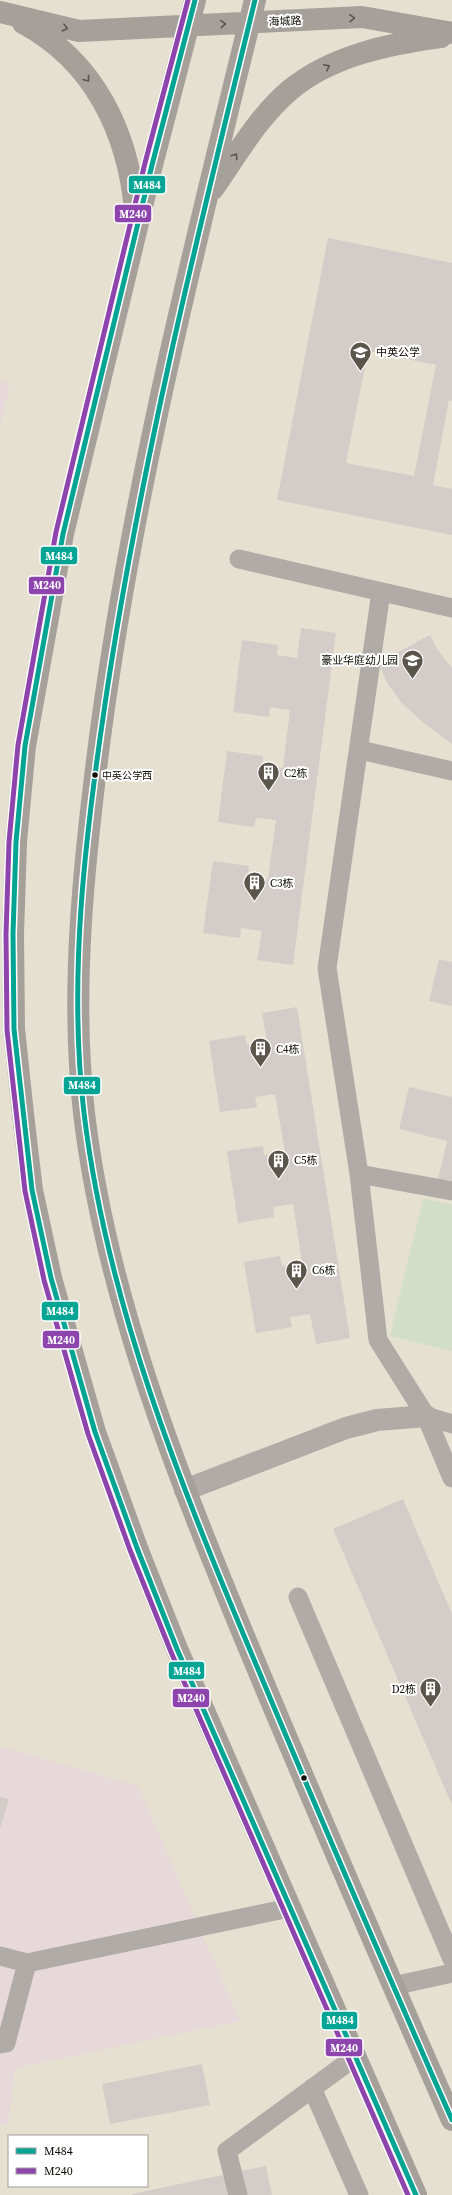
<svg xmlns="http://www.w3.org/2000/svg" width="452" height="2195" font-family="'Source Serif 4','Noto Sans SC',serif">
<style>
.commercial{fill:#e7d9da}
.green{fill:#d3dec7}
.building{fill:#d3ccc8;fill-rule:evenodd}
.lines{fill:none;stroke-linecap:round;stroke-linejoin:round}
.lane{stroke:#b0aba6;stroke-width:19}
.street{stroke:#b0aba6;stroke-width:22}
.secondary{stroke:#a5a09a;stroke-width:22}
.bus-1-casing{stroke:#fff;stroke-width:8}
.bus-2-casing{stroke:#fff;stroke-width:8}
.bus-1{stroke:#02a594;stroke-width:5}
.bus-2{stroke:#8e44ad;stroke-width:5}
.oneway{stroke:#5a564f}
.bus-dot{fill:#100c04;stroke:#fff;stroke-width:1.5}
.labels{text-anchor:middle;stroke-width:4;stroke-linejoin:round;paint-order:stroke}
.bus-label{font-size:10px;fill:#100c04;stroke:#fff;text-anchor:start}
.street-label{font-size:11px;fill:#100c04;stroke:#fff}
.poi-label{font-size:11px;fill:#100c04;stroke:#fff;text-anchor:start}
.line-badge{stroke:#fff;stroke-width:1.5}
.badge-label{font-size:11px;text-anchor:middle;font-weight:bold;fill:#fff}
</style>
<rect width="100%" height="100%" fill="#e6e0d1"/>
<!-- commercial -->
<path class="commercial" d="M0 381 10 383 0 428Z
M0 1746 138 1786 240 2021 15 2068 8 2124 0 2126Z"/>
<!-- green -->
<path class="green" d="M423 1198 452 1205V1351L390 1336Z"/>
<!-- building -->
<path class="building" d="M328 238 452 263V401L449 400 433 485 452 489V535L277 500ZM368 351 436 365 414 476 346 463Z
M301 628 336 633 293 965 257 960 262 931 241 928 240 938 203 933 213 861 249 866 248 876 268 879 276 820 256 818 254 827 218 822 227 751 263 756 262 766 283 768 290 710 270 707 269 717 233 712 242 640 278 645 277 655 297 658Z
M430 635 437 649 452 668V744L420 720 400 701 388 684 378 663Z
M439 959 452 962V1006L429 1001Z
M297 1007 350 1338 316 1344 310 1314 290 1317 292 1327 256 1333 244 1262 280 1256 282 1266 302 1262 293 1204 273 1207 274 1217 238 1223 227 1151 263 1146 264 1155 285 1152 275 1094 255 1097 257 1107 220 1112 209 1041 245 1035 247 1045 267 1042 262 1013Z
M409 1087 452 1097V1187L437 1184 447 1141 399 1129Z
M403 1499 452 1614V1805L333 1529Z
M0 1797 9 1799 0 1829Z
M202 2064 210 2105 110 2124 102 2084Z
M266 2166 272 2195H132V2194Z"/>
<g class="lines">
<!-- lane -->
<path class="lane" d="M239 559 452 608
M381 592 327 968 359 1174 378 1340 426 1416 452 1478
M360 750 452 771
M359 1174 452 1191
M426 1416 452 1424
M298 1597 452 1959
M0 1956 27 1963 289 1908
M393 1986 452 1973
M0 2044 6 2043 27 1963
M312 2088 359 2195
M238 2195 227 2151 355 2057"/>
<!-- street -->
<path class="street" d="M185 1490 346 1428 377 1420 426 1416"/>
<!-- secondary -->
<path class="secondary" d="M195 0 152 165 63 534 25 746 16 842 13 934 14 1029 23 1114 32 1190 51 1278 95 1432 137 1548 177 1649 416 2195
M255 0C195 244 133 488 100 737 84 861 70 989 84 1113 106 1298 176 1471 246 1641 313 1802 382 1961 452 2120
M0 12 79 31 362 17 452 33
M23 23C94 61 128 132 135 210
M213 189C236 156 258 117 290 90 331 56 388 44 441 37"/>
<defs>
<path id="bus-1" d="M195 0 152 165 63 534 25 746 16 842 13 934 14 1029 32 1190 51 1278 95 1432 137 1548 177 1649 416 2195
M255 0C198 233 140 467 105 704 85 838 68 978 84 1113 107 1304 181 1486 255 1662 319 1815 385 1968 452 2120"/>
<path id="bus-2" d="M188 0 145 163 56 532 18 745 9 842 6 934 7 1030 25 1191 44 1280 88 1434 130 1550 171 1652 408 2195"/>
</defs>
<!-- bus-1 casing -->
<use href="#bus-1" class="bus-1-casing"/>
<!-- bus-2 casing -->
<use href="#bus-2" class="bus-2-casing"/>
<!-- bus-1 -->
<use href="#bus-1" class="bus-1"/>
<!-- bus-2 -->
<use href="#bus-2" class="bus-2"/>
</g>
<!-- one-way arrows -->
<defs><path id="oneway-chevron" d="M-2-3.5L2.5 0L-2 3.5" fill="none" stroke-width="1.6" stroke-linecap="round" stroke-linejoin="round"/></defs>
<g class="oneway">
<use href="#oneway-chevron" transform="translate(352 18) rotate(-3)"/>
<use href="#oneway-chevron" transform="translate(223 24) rotate(-3)"/>
<use href="#oneway-chevron" transform="translate(65 28) rotate(14)"/>
<use href="#oneway-chevron" transform="translate(327 67) rotate(-26)"/>
<use href="#oneway-chevron" transform="translate(87 79) rotate(52)"/>
<use href="#oneway-chevron" transform="translate(235 156) rotate(-56)"/>
</g>
<!-- icons -->
<defs>
<symbol id="school-pin" viewBox="-11 -11 22 30"><path d="M0 17L-7.5 6A9.5 9.5 0 1 1 7.5 6Z" fill="#5b564c" stroke="#fff"/><path d="M0-5L7-2L0 1L-7-2ZM-4 1L0 2.5L4 1V4Q0 6-4 4Z" fill="#fff"/></symbol>
<symbol id="building-pin" viewBox="-11 -11 22 30"><path d="M0 17L-7.5 6A9.5 9.5 0 1 1 7.5 6Z" fill="#5b564c" stroke="#fff"/><path d="M-4-6H4V6H1V3H-1V6H-4ZM-2.5-4.3h1.7v1.8h-1.7ZM.8-4.3h1.7v1.8H.8ZM-2.5-1h1.7V.8h-1.7ZM.8-1h1.7V.8H.8Z" fill="#fff"/></symbol>
</defs>
<g fill-rule="evenodd">
<use href="#school-pin" x="348" y="340" width="25" height="34"/>
<use href="#school-pin" x="400" y="648" width="25" height="34"/>
<use href="#building-pin" x="256" y="760" width="25" height="34"/>
<use href="#building-pin" x="242" y="870" width="25" height="34"/>
<use href="#building-pin" x="248" y="1036" width="25" height="34"/>
<use href="#building-pin" x="266" y="1148" width="25" height="34"/>
<use href="#building-pin" x="284" y="1258" width="25" height="34"/>
<use href="#building-pin" x="418" y="1676" width="25" height="34"/>
</g>
<!-- markers -->
<g class="bus-dot">
<circle cx="95" cy="775" r="3.5"/>
<circle cx="304" cy="1778" r="3.5"/>
</g>
<g class="labels">
<!-- bus labels -->
<g class="bus-label">
<text x="102" y="779">中英公学西</text>
</g>
<!-- street labels -->
<g class="street-label">
<text transform="translate(285 21) rotate(-3)" y="4">海城路</text>
</g>
<!-- poi labels -->
<g class="poi-label">
<text x="376" y="356">中英公学</text>
<text x="398" y="664" text-anchor="end">豪业华庭幼儿园</text>
<text x="284" y="777">C2栋</text>
<text x="270" y="887">C3栋</text>
<text x="276" y="1053">C4栋</text>
<text x="294" y="1164">C5栋</text>
<text x="312" y="1274">C6栋</text>
<text x="416" y="1693" text-anchor="end">D2栋</text>
</g>
</g>
<g class="line-badge">
<rect x="128" y="175" width="38" height="19" rx="4" fill="#02a594"/>
<rect x="114" y="204" width="38" height="19" rx="4" fill="#8e44ad"/>
<rect x="40" y="546" width="38" height="19" rx="4" fill="#02a594"/>
<rect x="28" y="576" width="37" height="19" rx="4" fill="#8e44ad"/>
<rect x="63" y="1076" width="38" height="19" rx="4" fill="#02a594"/>
<rect x="41" y="1301" width="38" height="20" rx="4" fill="#02a594"/>
<rect x="42" y="1330" width="38" height="19" rx="4" fill="#8e44ad"/>
<rect x="168" y="1661" width="37" height="19" rx="4" fill="#02a594"/>
<rect x="172" y="1688" width="38" height="20" rx="4" fill="#8e44ad"/>
<rect x="321" y="2011" width="37" height="19" rx="4" fill="#02a594"/>
<rect x="325" y="2038" width="38" height="19" rx="4" fill="#8e44ad"/>
</g>
<g class="badge-label">
<text x="147" y="189">M484</text>
<text x="133" y="218">M240</text>
<text x="59" y="560">M484</text>
<text x="47" y="589">M240</text>
<text x="82" y="1089">M484</text>
<text x="60" y="1315">M484</text>
<text x="61" y="1344">M240</text>
<text x="187" y="1675">M484</text>
<text x="191" y="1702">M240</text>
<text x="340" y="2024">M484</text>
<text x="344" y="2052">M240</text>
</g>
<!-- legend -->
<rect x="8" y="2135" width="140" height="52" fill="#ffffff" stroke="#9f9e9b"/>
<rect x="16" y="2148" width="20" height="6" fill="#02a594" stroke="#9f9e9b"/>
<text x="44" y="2155" font-size="12" fill="#100c04">M484</text>
<rect x="16" y="2168" width="20" height="6" fill="#8e44ad" stroke="#9f9e9b"/>
<text x="44" y="2175" font-size="12" fill="#100c04">M240</text>
</svg>
